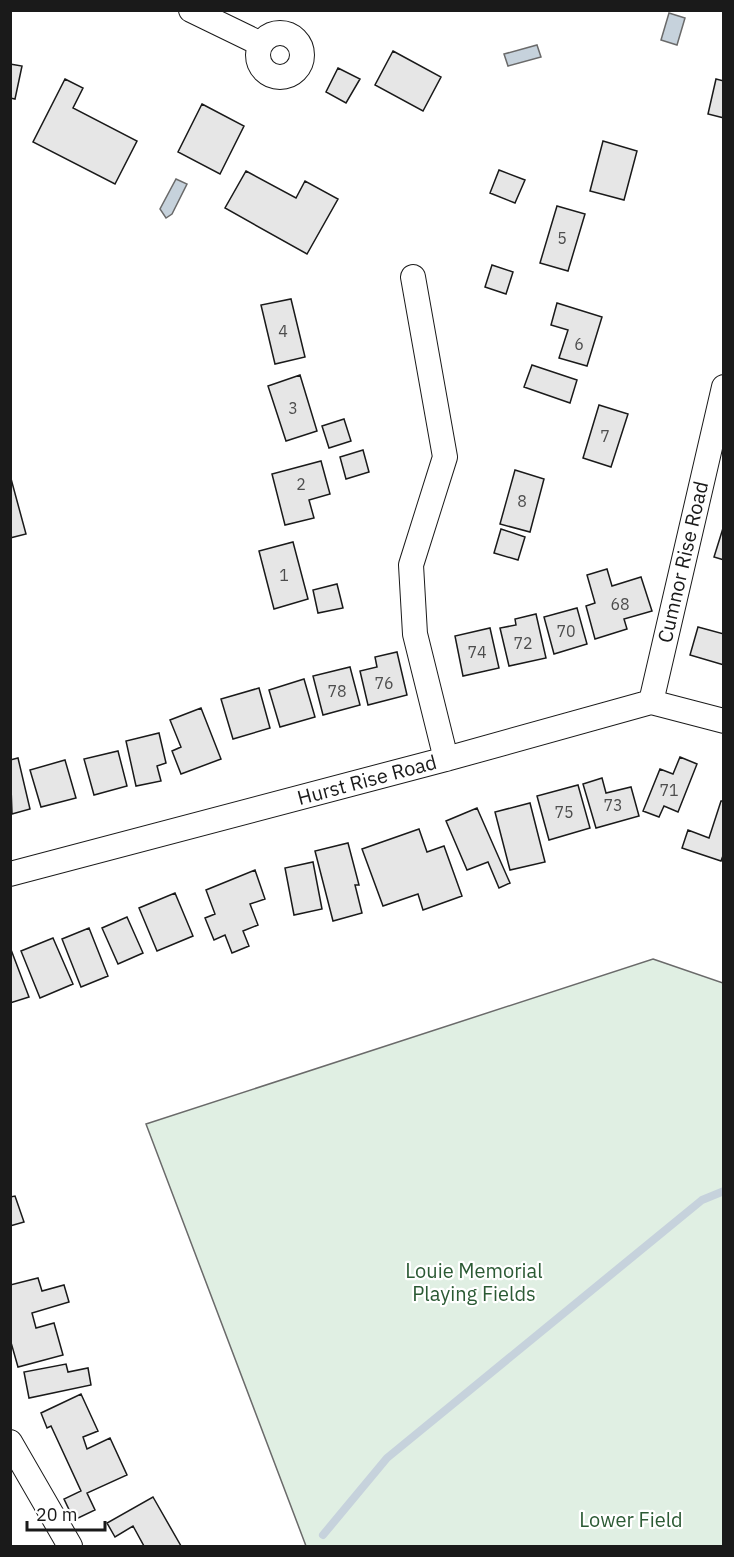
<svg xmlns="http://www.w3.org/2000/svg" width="734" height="1557" font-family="'IBM Plex Sans',sans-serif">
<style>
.green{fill:#e0efe3;stroke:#6a6a6a;stroke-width:1.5}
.water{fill:#c6d2dc;stroke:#6a6a6a;stroke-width:1.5}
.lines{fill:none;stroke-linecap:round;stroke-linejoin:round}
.stream{stroke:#c6d2dc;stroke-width:8}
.building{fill:#e6e6e6;stroke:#1a1a1a;stroke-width:1.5}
.street-casing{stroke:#1a1a1a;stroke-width:26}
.street{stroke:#fff;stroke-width:24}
.labels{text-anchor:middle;stroke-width:4.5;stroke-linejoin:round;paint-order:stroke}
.number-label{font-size:16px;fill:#4d4d4d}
.street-label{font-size:20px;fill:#1a1a1a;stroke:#fff}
.park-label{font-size:20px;fill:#2b5a34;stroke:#fff}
</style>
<rect width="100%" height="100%" fill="#fff"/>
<!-- green -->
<path class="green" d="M653 959 723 983V1546H306L146 1124Z"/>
<!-- water -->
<path class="water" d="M669 13 685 18 677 45 661 40Z
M537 45 541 57 508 66 504 54Z
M176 179 187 184 172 214 166 218 160 209Z"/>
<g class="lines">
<!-- stream -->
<path class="stream" d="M323 1535 387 1458 702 1200 724 1191"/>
</g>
<!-- building -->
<path class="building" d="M393 51 441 77 423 111 375 85Z
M10 64 22 66 15 99 10 98Z
M338 68 360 79 346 103 326 92Z
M65 79 83 88 73 108 137 141 115 184 33 142Z
M716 79 724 81V118L708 114Z
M202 104 244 126 220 174 178 152Z
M603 141 637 151 624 200 590 191Z
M499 170 525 180 515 203 490 193Z
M246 171 296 198 305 181 338 199 307 254 225 208Z
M557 206 585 214 568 271 540 263Z
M492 265 513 272 506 294 485 287Z
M291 299 305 357 275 364 261 305Z
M557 303 602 317 587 366 559 358 568 330 551 325Z
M532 365 577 380 570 403 524 387Z
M300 375 317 431 286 441 268 386Z
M599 405 628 414 611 467 583 458Z
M344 419 351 441 329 448 322 426Z
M363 450 369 472 346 479 340 457Z
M321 461 330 494 309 500 314 518 285 525 272 474Z
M515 470 544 479 530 532 500 524Z
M10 475 26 534 10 538Z
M724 525V560L714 557Z
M501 529 525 537 518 560 494 553Z
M293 542 308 599 274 609 259 551Z
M607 569 612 586 641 577 652 611 624 619 627 629 595 639 586 606 595 603 587 575Z
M337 584 343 608 318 613 313 590Z
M577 608 587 644 554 654 544 617Z
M536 614 546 658 509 666 500 628 516 625 515 619Z
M698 627 724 634V665L690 655Z
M490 628 499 668 463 676 455 636Z
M397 652 407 695 368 705 360 671 377 667 375 657Z
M350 667 360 705 323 715 313 676Z
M304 679 315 717 280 727 269 690Z
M259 688 270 728 233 739 221 699Z
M201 708 221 759 181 774 172 751 181 747 170 720Z
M159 733 166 763 157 766 161 781 136 786 126 741Z
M118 751 127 786 94 795 84 759Z
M680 757 697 764 678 812 664 806 659 817 643 811 660 769 673 774Z
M18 758 30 809 12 814 10 760Z
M65 760 76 798 41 807 30 770Z
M602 778 606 793 631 787 639 816 596 828 583 784Z
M578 785 590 828 549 840 537 796Z
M721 801H724V853L721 861 682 848 688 830 709 838Z
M530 803 545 862 510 870 495 812Z
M477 808 510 883 499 888 488 862 467 870 446 821Z
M419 829 427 852 444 846 462 896 423 910 418 894 383 906 362 849Z
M348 843 359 885H355L362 913 333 921 315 851Z
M313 862 322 909 294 915 285 868Z
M255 870 265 899 250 904 258 925 243 931 249 946 232 953 225 935 214 940 205 918 215 914 206 890Z
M175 893 193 936 157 951 139 908Z
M127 917 143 953 118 964 102 928Z
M89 928 108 976 81 987 62 939Z
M53 938 73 984 40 998 21 951Z
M10 947 29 997 10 1003Z
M15 1196 24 1222 10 1226V1197Z
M38 1278 42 1291 64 1285 69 1302 32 1313 36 1328 54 1323 63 1355 18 1367 10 1339V1285Z
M66 1364 68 1372 88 1368 91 1385 29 1398 24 1372Z
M81 1394 98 1431 83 1437 87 1449 110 1438 127 1475 87 1493 95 1510 74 1520 64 1499 81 1491 51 1426 47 1428 41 1413Z
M153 1497 181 1546H144L133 1526 115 1537 107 1523Z"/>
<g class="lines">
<defs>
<path id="street" d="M191 10 261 44
M258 55a22 22 0 1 1 44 0a22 22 0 1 1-44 0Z
M413 277 445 457 411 565 415 634 446 759
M651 702 724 387
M10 874 446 759 651 702 724 721
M10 1442 70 1546"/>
</defs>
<!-- street casing -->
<use href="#street" class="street-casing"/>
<!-- street -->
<use href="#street" class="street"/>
</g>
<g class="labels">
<!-- number labels -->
<g class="number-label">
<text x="562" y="244">5</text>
<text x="283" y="337">4</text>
<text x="579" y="350">6</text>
<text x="293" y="414">3</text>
<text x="605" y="442">7</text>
<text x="301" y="490">2</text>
<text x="522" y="507">8</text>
<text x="284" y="581">1</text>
<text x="620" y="610">68</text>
<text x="566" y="637">70</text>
<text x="523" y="649">72</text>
<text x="477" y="658">74</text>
<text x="384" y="689">76</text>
<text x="337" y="697">78</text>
<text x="669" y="796">71</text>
<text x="613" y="811">73</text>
<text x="564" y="818">75</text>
</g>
<!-- street labels -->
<g class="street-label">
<text transform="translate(683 562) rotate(-77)" y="7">Cumnor Rise Road</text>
<text transform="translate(367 780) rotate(-15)" y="7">Hurst Rise Road</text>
</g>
<!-- park labels -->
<g class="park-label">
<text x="474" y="1278">Louie Memorial<tspan x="474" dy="23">Playing Fields</tspan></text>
<text x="631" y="1527">Lower Field</text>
</g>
</g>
<!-- border -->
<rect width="734" height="1557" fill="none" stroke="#1a1a1a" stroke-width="24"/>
<!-- scale -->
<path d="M27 1521v9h78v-9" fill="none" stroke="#1a1a1a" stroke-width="3"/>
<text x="36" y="1521" font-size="18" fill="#1a1a1a" stroke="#ffffff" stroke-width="4.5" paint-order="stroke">20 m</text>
</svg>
